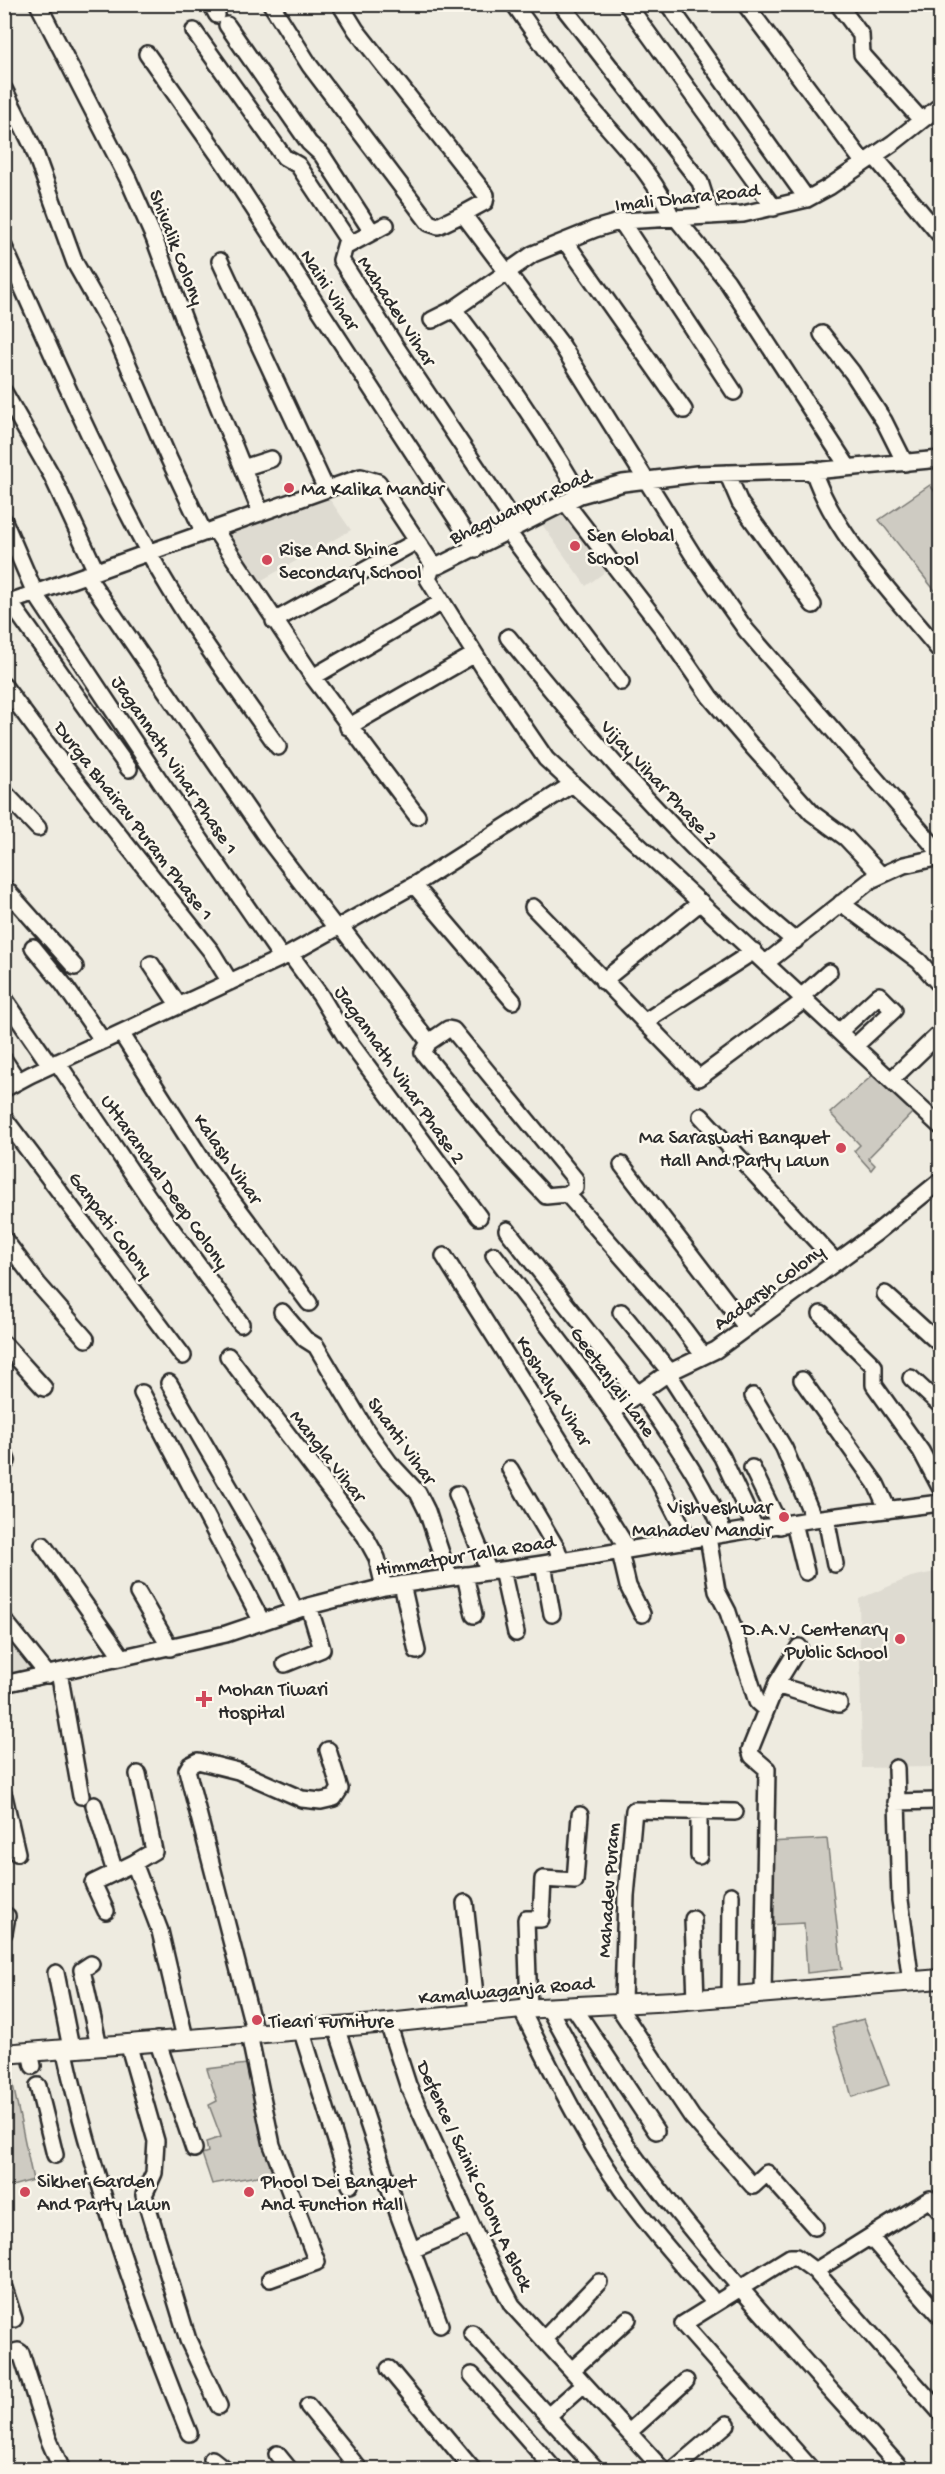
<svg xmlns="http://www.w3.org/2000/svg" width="945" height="2474" font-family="'Gochi Hand',sans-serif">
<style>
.built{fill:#dedbd1}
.green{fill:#cecbc2;stroke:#7c7b76;stroke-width:1.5}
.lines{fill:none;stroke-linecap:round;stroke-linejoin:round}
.minor-casing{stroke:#2b2b2b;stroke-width:20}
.major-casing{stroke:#2b2b2b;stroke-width:22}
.minor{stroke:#fbf7ec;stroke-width:15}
.major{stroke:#fbf7ec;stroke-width:18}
.poi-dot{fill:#d1495b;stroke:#fbf7ec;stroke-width:2}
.labels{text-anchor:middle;stroke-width:5;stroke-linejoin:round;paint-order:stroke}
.street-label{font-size:20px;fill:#2b2b2b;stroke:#fbf7ec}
.poi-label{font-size:20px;fill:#2b2b2b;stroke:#fbf7ec;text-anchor:start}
</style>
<rect width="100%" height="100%" fill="#eeebe0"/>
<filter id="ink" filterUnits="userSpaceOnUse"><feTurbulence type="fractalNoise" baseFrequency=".0167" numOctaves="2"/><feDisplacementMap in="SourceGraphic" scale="12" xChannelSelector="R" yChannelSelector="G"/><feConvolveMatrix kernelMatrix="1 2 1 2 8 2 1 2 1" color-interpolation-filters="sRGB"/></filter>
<g filter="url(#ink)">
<!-- built -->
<path class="built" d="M326 494 351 530 253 585 220 534 273 515 275 517 282 514 283 511Z
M565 508 609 569 586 586 541 523Z
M940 1571V1680H931L934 1767 862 1768 859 1599 911 1577Z
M5 1625 39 1670 5 1679Z"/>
<!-- green -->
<path class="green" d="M930 485 940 499V588L936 592 879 520Z
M874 1074 914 1111 868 1158 875 1165 871 1170 854 1151 860 1145 830 1113Z
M827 1839 842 1969 807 1973 804 1923 767 1925 768 1842Z
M864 2019 889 2085 852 2097 832 2027Z
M247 2064 265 2143 275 2173 212 2184 202 2154 208 2152 206 2142 221 2137 209 2105 217 2101 207 2069Z
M12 2080 33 2180 5 2188V2081Z"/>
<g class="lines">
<defs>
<path id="minor" d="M38 4 128 179 154 238 192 341 261 513
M211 4 217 15
M271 4 310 66 429 223 438 226 463 214
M340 4 356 30 486 195 485 202 463 214 561 344 693 555 746 630 940 853
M514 4C538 38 561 72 588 104 617 140 655 174 672 218
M561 4 700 182 711 216
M627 4 774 208
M668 4 807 199
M745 4 863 162
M838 4 861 35 862 54 921 120
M227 25 309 143 322 155 372 232
M194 31 284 157 298 165 347 239 341 260 396 347 517 527
M147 54 224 163 476 549
M4 89 33 147 75 263 114 332 169 459 204 533
M874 156 940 235
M676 218 727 281 848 467
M621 221 734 392
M565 241 684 410
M347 246 386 225
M4 247C51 350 95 454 149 553 186 621 233 683 278 747
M220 261 326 489
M454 309C500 369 542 430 580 495
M432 320 454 309 533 254 595 229 622 221 743 214 807 199 829 187 893 143 940 106
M822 334 852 372 884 421 905 463
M4 392 52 476 96 571
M243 468 271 459
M813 470C834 536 897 598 940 651
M727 473 740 503 813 605
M565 502 663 629 710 697 750 744 812 813 846 838 881 875
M4 521 35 593 160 781 282 958
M215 530 313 677 417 816
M508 532 621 682
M433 565 428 579 485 670 546 759 940 1126
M86 575 267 838 336 928
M10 602 129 769
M4 604 361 477 378 482 433 565 438 566 580 495 623 483 697 474 824 470 940 459
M274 621 417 541
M508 637C596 746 687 851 795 941
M313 677 442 602
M4 686 53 752 211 951 230 982
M348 727 475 654
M4 792 38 828
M414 885 513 1001
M4 887 75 967
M841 903 919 961 940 985
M533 907 699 1078 806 999
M341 927 429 1042 423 1053 505 1152 546 1196 567 1194 674 1316 703 1355
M33 947 64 985 103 1041
M290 954 320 995 345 1036 479 1217
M767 962 871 880 904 865 940 857
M151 964 179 1006
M603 981 701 902
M802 996 829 972
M4 998 50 1065
M644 1022 754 951
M840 1031 879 995 894 1010 855 1046
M121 1033 204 1163 309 1303
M429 1042 448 1029 453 1030 575 1179V1188L567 1194
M4 1060 18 1081
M57 1062 149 1198 241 1324
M891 1080 938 1035
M4 1089 30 1075 290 954 414 885 571 785
M701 1116 836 1262
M4 1118 183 1356
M622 1165 746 1327
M507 1230 638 1395
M4 1239 38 1284 86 1339
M494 1255 594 1386 655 1474 689 1540
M444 1256 628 1549
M885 1294 940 1344
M282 1312 305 1339 316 1346 366 1430 389 1462 418 1493 427 1511 449 1577
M621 1312 670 1372
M821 1314 874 1366V1385L921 1451 940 1487
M4 1344 44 1388
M228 1356 365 1536 377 1558 384 1587
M668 1373 722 1457 756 1530
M911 1378 940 1405
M802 1380 876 1484 888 1510
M169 1383 275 1566 295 1611
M142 1393 262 1622
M641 1393C672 1439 704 1482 724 1534
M753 1396 784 1448 814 1519
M612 1412 668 1373 716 1350 876 1233 940 1181
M4 1453 7 1461 4 1464
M752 1468 780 1526
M510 1469 557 1549 561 1561
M457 1494 489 1572
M826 1518 835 1564
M794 1523 806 1572
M708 1537 717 1591 728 1612 757 1702 766 1710
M43 1545 122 1657
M620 1552 628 1586 642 1614
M543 1564 552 1614
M502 1570 516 1633
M465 1575 474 1615
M402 1584 417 1651
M138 1593 170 1648
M4 1620 48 1675
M285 1664 322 1649 309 1606
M59 1672 81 1796
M4 1684 226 1634 309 1606 384 1587 543 1564 814 1519 940 1503
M776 1685 839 1704
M896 1768 900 1900 911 1982
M138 1774 154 1851 134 1863 160 1931 185 2038
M4 1796 17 1853
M896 1802 935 1801
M94 1805 115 1872
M699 1856V1811
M465 1903 477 2013
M106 1911 93 1883 134 1863
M693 1919 696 2000
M4 1933 7 1916
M91 1964 82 1970 99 2046
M56 1973 71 2048
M763 1994 767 1769 752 1756 750 1750 777 1683 799 1647
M730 1997 731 1895
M623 2002 626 1896 634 1810 735 1812
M616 2003 692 2117 753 2186 767 2173 815 2227
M573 2006 656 2131
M548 2007C579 2061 606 2119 643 2168 723 2274 814 2371 902 2470
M529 2008 526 1919H541L543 1879 575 1881 580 1815
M521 2009C555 2077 589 2148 636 2209 659 2239 685 2268 710 2297
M388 2023 408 2085 479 2242 512 2305 663 2470
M336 2027 399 2216 440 2325
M301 2029 350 2185
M255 2033 187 1770 190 1765 198 1761 238 1771 302 1799 321 1801 334 1798 340 1789 328 1750
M249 2034 272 2145 317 2262 270 2279
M157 2040 194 2149
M128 2043 156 2141 154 2173 144 2195 188 2340 219 2406
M64 2048C93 2180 138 2308 189 2433
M30 2052 33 2066
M38 2086 55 2155
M871 2238 940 2316
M412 2250 471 2225
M815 2271 940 2412
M4 2288 14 2319
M472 2333 597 2470
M544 2339 599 2282
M4 2355 18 2351 21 2353 48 2438 62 2470
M389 2369 473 2470
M572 2370 628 2319
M472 2375 555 2470
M308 2406 360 2470
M548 2416 584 2384
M629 2432 686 2381
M277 2454 290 2470
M212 2459 226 2470
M673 2470 727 2424
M812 2470 683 2324 790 2257H796L815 2271 930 2199 940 2212"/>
<path id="major" d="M4 2054 388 2023 521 2009 674 2001 940 1979"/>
</defs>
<!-- minor casing -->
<use href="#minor" class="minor-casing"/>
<!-- major casing -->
<use href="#major" class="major-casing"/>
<!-- minor -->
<use href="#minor" class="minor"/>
<!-- major -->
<use href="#major" class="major"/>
</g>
</g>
<!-- markers -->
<g class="poi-dot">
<circle cx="289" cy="488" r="6"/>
<circle cx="575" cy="546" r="6"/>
<circle cx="267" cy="560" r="6"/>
<circle cx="841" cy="1148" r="6"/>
<circle cx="784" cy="1517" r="6"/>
<circle cx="900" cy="1639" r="6"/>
<path d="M201 1690h6v6h6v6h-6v6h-6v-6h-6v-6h6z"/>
<circle cx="257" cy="2020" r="6"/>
<circle cx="25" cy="2192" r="6"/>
<circle cx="249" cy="2192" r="6"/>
</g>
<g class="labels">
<!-- street labels -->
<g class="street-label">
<text transform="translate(687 196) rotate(-6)" y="7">Imali Dhara Road</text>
<text transform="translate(178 247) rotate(69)" y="7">Shivalik Colony</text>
<text transform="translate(331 289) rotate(57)" y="7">Naini Vihar</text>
<text transform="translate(398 310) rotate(57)" y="7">Mahadev Vihar</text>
<text transform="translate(520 505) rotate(-25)" y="7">Bhagwanpur Road</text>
<text transform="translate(176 764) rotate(56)" y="7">Jagannath Vihar Phase 1</text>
<text transform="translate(660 781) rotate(47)" y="7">Vijay Vihar Phase 2</text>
<text transform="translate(135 820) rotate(52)" y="7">Durga Bhairav Puram Phase 1</text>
<text transform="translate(401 1074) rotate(55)" y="7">Jagannath Vihar Phase 2</text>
<text transform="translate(229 1158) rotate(55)" y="7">Kalash Vihar</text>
<text transform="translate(166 1181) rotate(55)" y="7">Uttaranchal Deep Colony</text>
<text transform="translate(112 1224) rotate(53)" y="7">Ganpati Colony</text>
<text transform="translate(768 1286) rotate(-36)" y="7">Aadarsh Colony</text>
<text transform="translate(614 1381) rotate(54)" y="7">Geetanjali Lane</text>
<text transform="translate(555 1390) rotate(58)" y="7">Koshalya Vihar</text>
<text transform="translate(403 1440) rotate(54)" y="7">Shanti Vihar</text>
<text transform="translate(329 1455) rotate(52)" y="7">Mangla Vihar</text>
<text transform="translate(465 1554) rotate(-9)" y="7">Himmatpur Talla Road</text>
<text transform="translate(607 1890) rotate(-86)" y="7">Mahadev Puram</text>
<text transform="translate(506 1989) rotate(-5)" y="7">Kamalwaganja Road</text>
<text transform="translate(476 2175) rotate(65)" y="7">Defence / Sainik Colony A Block</text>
</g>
<!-- poi labels -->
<g class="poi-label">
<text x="301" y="495">Ma Kalika Mandir</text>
<text x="587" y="541">Sen Global<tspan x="587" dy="23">School</tspan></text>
<text x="279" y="555">Rise And Shine<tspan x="279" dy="23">Secondary School</tspan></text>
<text x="829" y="1143" text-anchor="end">Ma Saraswati Banquet<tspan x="829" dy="23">Hall And Party Lawn</tspan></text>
<text x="772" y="1513" text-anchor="end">Vishveshwar<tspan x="772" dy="23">Mahadev Mandir</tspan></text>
<text x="888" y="1635" text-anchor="end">D.A.V. Centenary<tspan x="888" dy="23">Public School</tspan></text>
<text x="218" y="1695">Mohan Tiwari<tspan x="218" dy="23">Hospital</tspan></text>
<text x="269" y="2027">Tieari Furniture</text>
<text x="37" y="2187">Sikher Garden<tspan x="37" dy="23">And Party Lawn</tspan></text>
<text x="261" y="2187">Phool Dei Banquet<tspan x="261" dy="23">And Function Hall</tspan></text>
</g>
</g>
<!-- margin -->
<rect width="945" height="2474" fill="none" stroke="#fbf7ec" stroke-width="24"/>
<rect x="12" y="12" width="921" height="2450" fill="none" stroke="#2b2b2b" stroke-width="2" filter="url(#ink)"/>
</svg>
